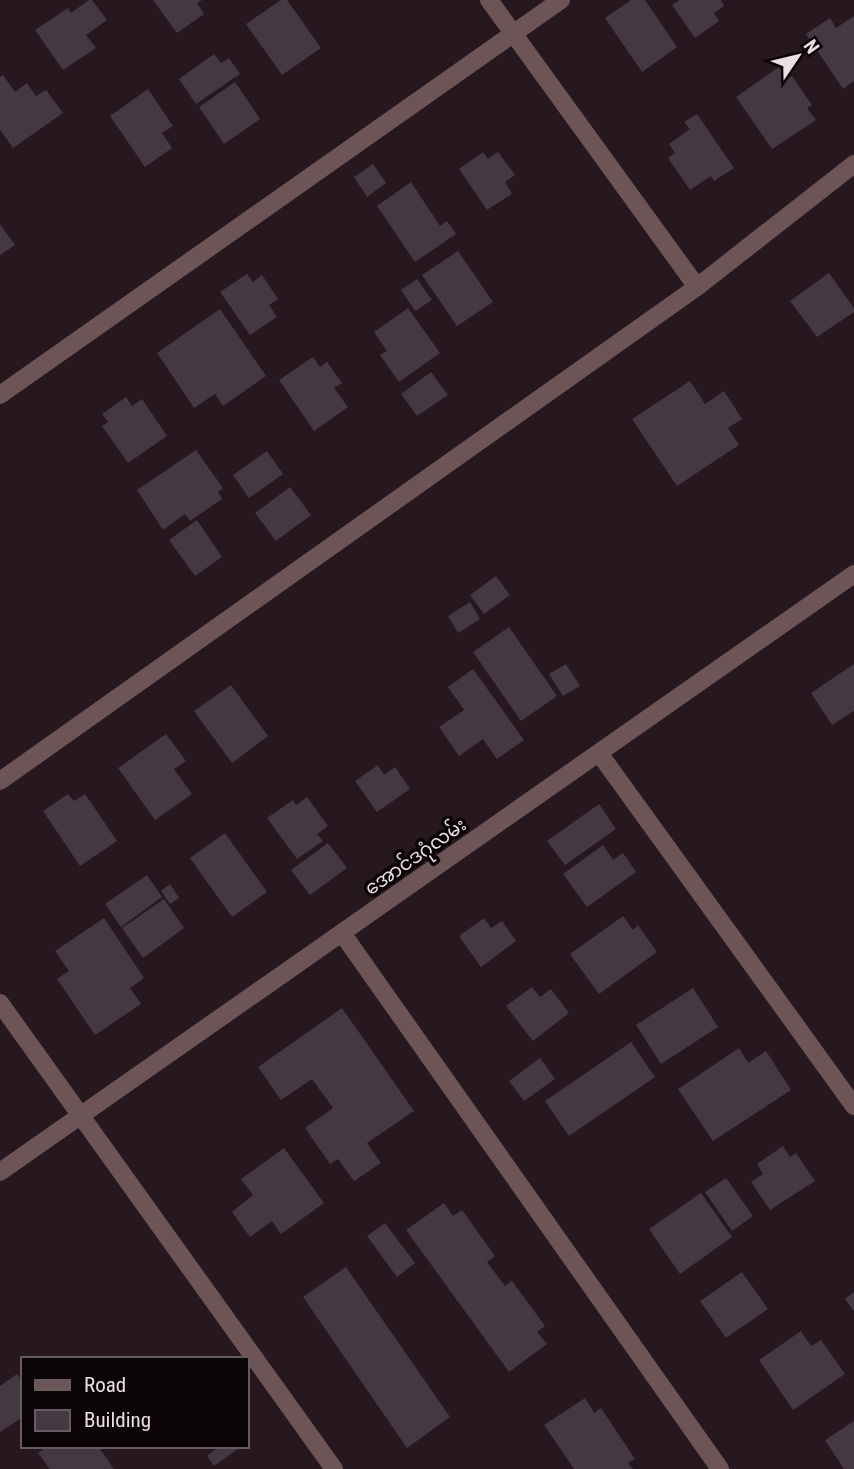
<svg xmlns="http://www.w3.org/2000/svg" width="854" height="1469" font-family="'Roboto Condensed','Noto Sans Myanmar',sans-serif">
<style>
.building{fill:#453843}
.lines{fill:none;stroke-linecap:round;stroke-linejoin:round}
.minor{stroke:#6d5456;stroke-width:18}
.labels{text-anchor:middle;stroke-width:7;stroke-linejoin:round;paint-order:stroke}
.street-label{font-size:19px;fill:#eadfe3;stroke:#0b0507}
</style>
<rect width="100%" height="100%" fill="#26181e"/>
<!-- building -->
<path class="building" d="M89 0H92L107 20 86 35 96 48 63 70 35 30 68 8 71 13Z
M153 0H202L197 3 204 14 177 33Z
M281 0H287L321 48 282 75 246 24Z
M631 0H645L677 47 642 72 605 18Z
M680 0H721L724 6 714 13 719 21 695 38 672 5Z
M854 16V81L843 89 806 34 830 18 836 28Z
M214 54 221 63 229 58 240 74 196 104 179 79Z
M779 67 788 79 792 76 812 105 807 108 816 120 772 149 736 97Z
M3 75 15 92 27 83 36 96 46 90 63 113 13 148 0 130V77Z
M235 82 260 119 224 144 199 107Z
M148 89 173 126 162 133 172 148 145 167 110 116Z
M697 114 734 168 714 181 711 176 690 190 668 158 675 153 669 144 690 129 684 122Z
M483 152 488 159 498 152 515 175 505 182 512 194 487 210 459 169Z
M373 164 386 183 367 197 354 177Z
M411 182 440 226 447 221 456 234 415 262 377 206Z
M0 224 15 245 0 255Z
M458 251 493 302 457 326 422 275Z
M829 273 854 308V312L817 337 790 301Z
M247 274 253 282 262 275 278 299 269 305 277 317 250 335 220 292Z
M417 279 432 300 415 311 401 290Z
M408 308 440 353 399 382 380 355 387 351 374 332Z
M220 309 266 376 223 406 215 394 194 408 157 353Z
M313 357 320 367 327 362 342 383 334 388 348 407 314 431 279 380Z
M431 372 448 395 417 416 401 394Z
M690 381 705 404 724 391 742 419 728 428 739 445 677 486 632 419Z
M126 397 132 406 142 399 167 436 128 463 102 426 108 422 102 414Z
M196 450 223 488 218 492 222 499 190 521 185 514 163 530 137 490Z
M267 451 283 474 249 498 233 475Z
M290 487 311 515 276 541 255 513Z
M197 520 222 557 195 576 169 540Z
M496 576 510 595 484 614 470 595Z
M470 602 480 619 458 633 448 616Z
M509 627 557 696 521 721 473 652Z
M566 664 580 686 563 696 549 674Z
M854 664V711L832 725 811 693Z
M473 669 524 740 497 759 483 739 459 756 439 727 464 710 448 687Z
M231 685 268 736 232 763 194 711Z
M166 734 186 761 174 769 192 794 155 820 118 768Z
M378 765 384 775 395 767 410 789 377 812 355 781Z
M68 794 74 801 85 794 117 841 80 866 43 811Z
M307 797 328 826 317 834 323 841 297 859 267 818 293 800 296 805Z
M599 804 616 829 565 865 547 841Z
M225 833 267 892 232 917 190 858Z
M328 843 347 868 310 895 291 870Z
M603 845 613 860 623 853 636 872 587 907 563 874Z
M147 875 162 897 121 927 105 904Z
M170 884 179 898 170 904 161 891Z
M164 899 184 928 143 958 122 928Z
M623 916 633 930 638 925 657 952 599 994 570 954Z
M104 918 144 978 130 988 141 1004 95 1035 57 979 69 971 55 951Z
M484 918 491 928 502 921 516 941 481 967 459 936Z
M532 987 540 997 551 989 569 1013 533 1041 506 1006Z
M693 988 718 1027 661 1064 636 1025Z
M342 1008 414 1111 367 1143 381 1163 354 1181 338 1159 330 1164 305 1128 333 1108 312 1079 281 1100 258 1067Z
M631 1042 655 1077 569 1136 545 1101Z
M739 1048 748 1063 766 1051 791 1090 713 1141 678 1089Z
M540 1058 555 1079 524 1101 509 1081Z
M783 1146 790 1157 796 1153 815 1181 770 1210 751 1182 763 1174 757 1164Z
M284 1148 324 1203 281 1234 272 1221 250 1237 232 1212 253 1195 241 1179Z
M726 1178 753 1216 732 1231 705 1192Z
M701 1193 732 1237 680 1274 649 1229Z
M444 1203 453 1216 462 1210 495 1256 487 1262 505 1286 512 1281 545 1326 537 1332 547 1344 509 1372 406 1230Z
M385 1223 415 1263 397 1277 367 1236Z
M346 1267 450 1417 407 1448 303 1297Z
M742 1272 768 1309 726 1338 700 1301Z
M854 1292V1311L845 1299Z
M801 1331 811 1346 821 1340 845 1374 793 1410 759 1360Z
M17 1374 23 1382V1417L0 1432V1386Z
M585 1398 594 1413 601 1408 635 1459 628 1463 633 1469H574L544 1425Z
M854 1421V1469H844L825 1440Z
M48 1446H98L114 1469H50L38 1453Z
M220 1446H242L214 1466 207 1456Z"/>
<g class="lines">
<!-- minor -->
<path class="minor" d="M489 0 697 287
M0 395 561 0
M599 753 854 1106
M0 781 697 287 854 164
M342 933 720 1469
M0 1003 334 1469
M0 1172 854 574"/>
</g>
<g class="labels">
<!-- street labels -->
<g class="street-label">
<text transform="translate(415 856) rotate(-35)" y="7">အောင်ဒဂုံလမ်း</text>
</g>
</g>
<!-- legend -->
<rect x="21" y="1357" width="228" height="91" fill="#0b0507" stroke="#645c5f" stroke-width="2"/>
<rect x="35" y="1380" width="35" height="10" fill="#6d5456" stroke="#645c5f" stroke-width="2"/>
<text x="84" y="1392" font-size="21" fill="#eadfe3">Road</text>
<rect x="35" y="1410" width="35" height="21" fill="#453843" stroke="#645c5f" stroke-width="2"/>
<text x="84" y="1427" font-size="21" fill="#eadfe3">Building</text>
<!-- north arrow -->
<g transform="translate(798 56) rotate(55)" stroke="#0b0507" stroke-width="5" paint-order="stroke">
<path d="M0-5L12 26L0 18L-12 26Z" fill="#eadfe3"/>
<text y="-10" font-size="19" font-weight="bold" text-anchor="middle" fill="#eadfe3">N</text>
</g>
</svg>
